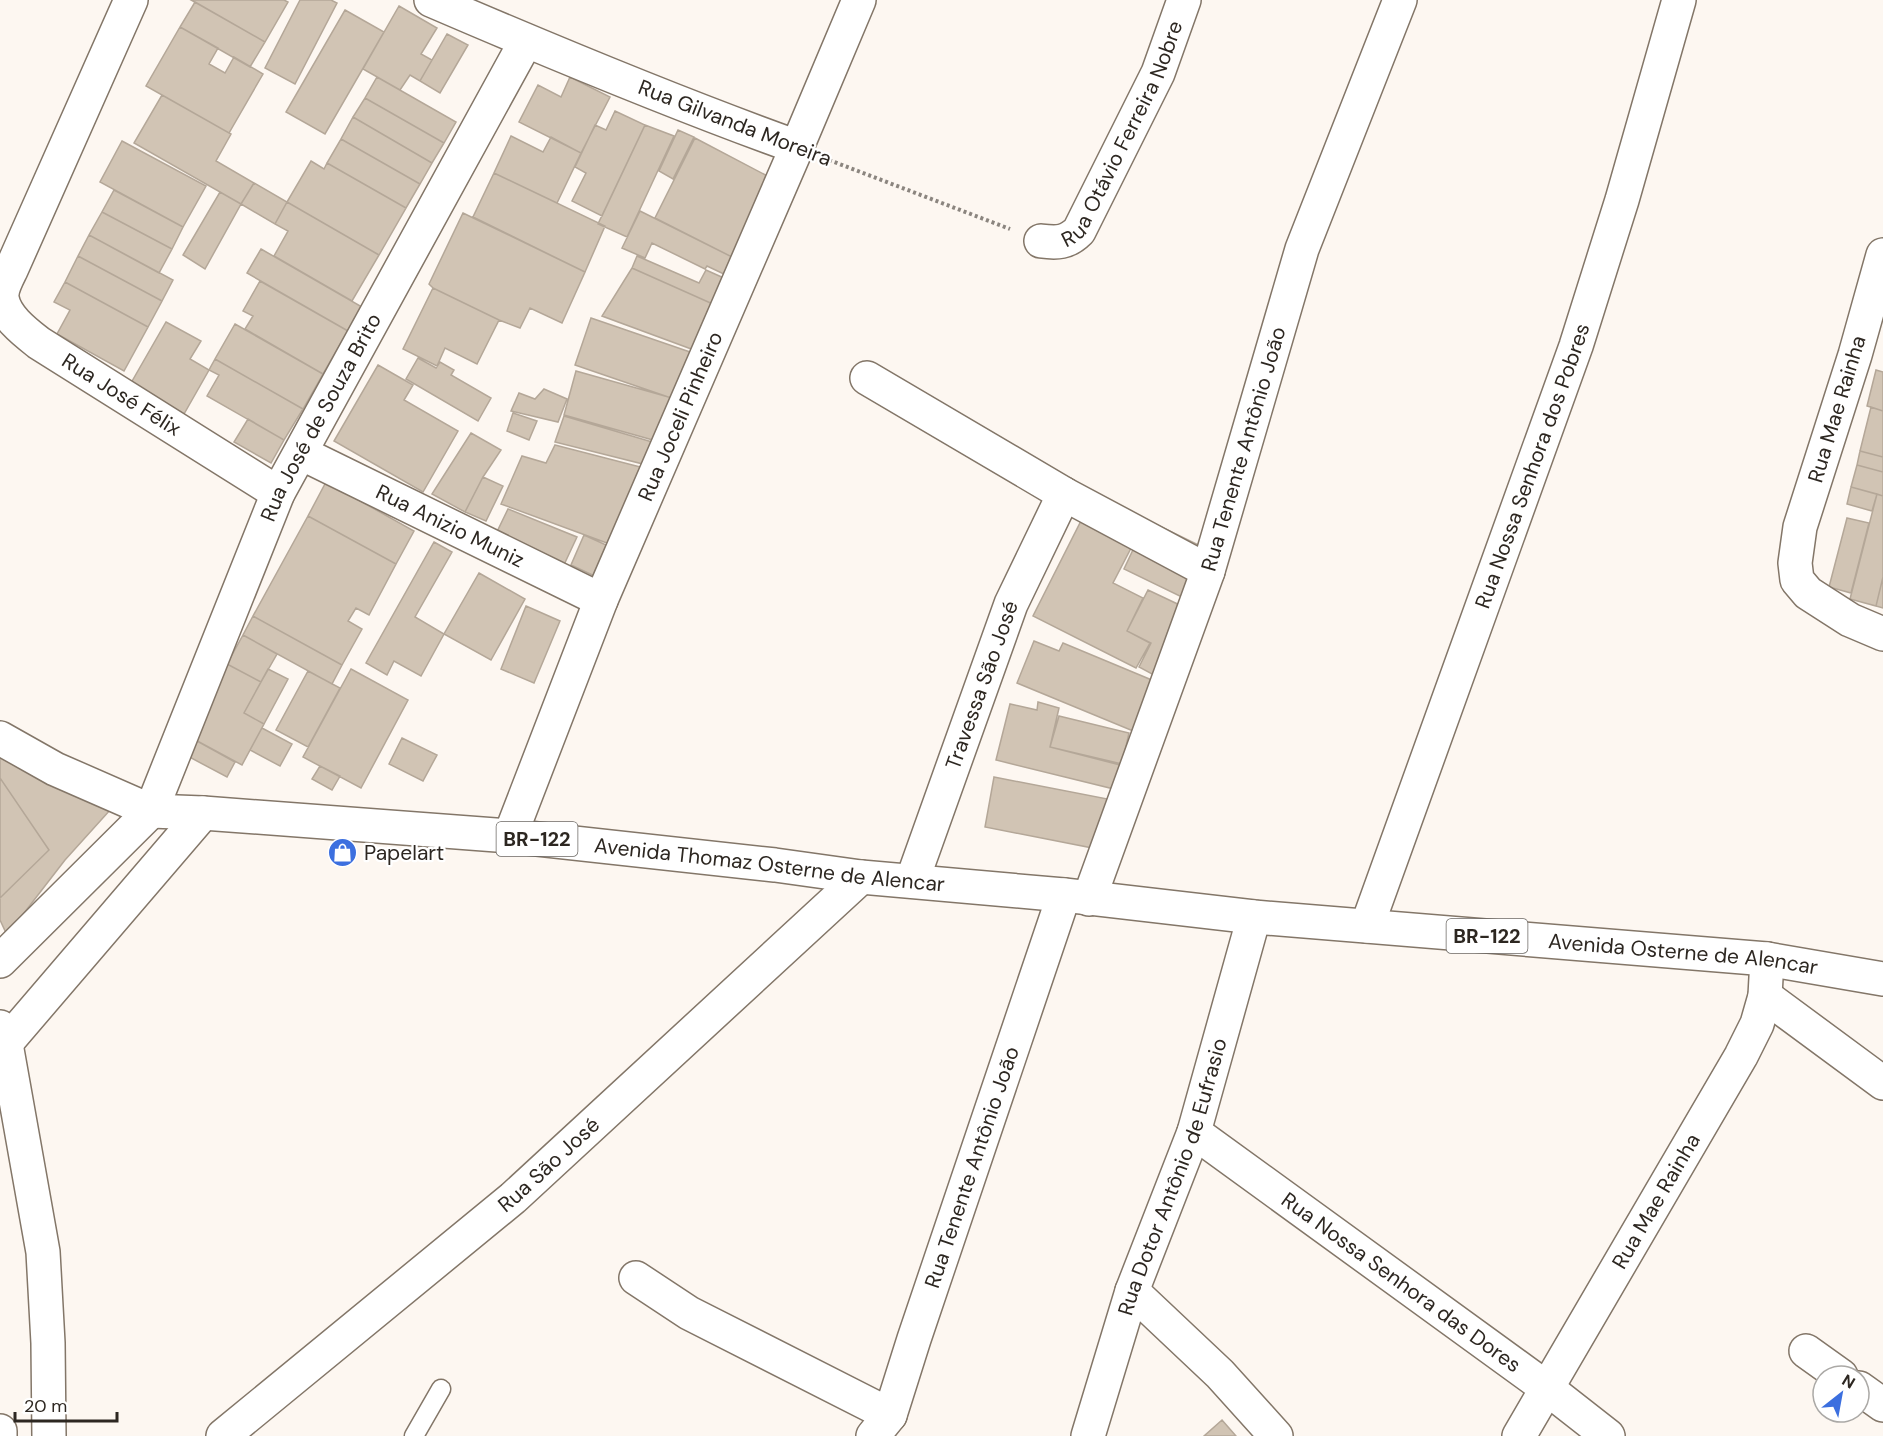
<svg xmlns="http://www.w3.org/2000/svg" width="1883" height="1436" font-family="'DM Sans',sans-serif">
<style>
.building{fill:#d1c4b4;stroke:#b4a798;stroke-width:1.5}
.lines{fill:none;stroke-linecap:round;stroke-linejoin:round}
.lane-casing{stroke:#837668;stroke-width:21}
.street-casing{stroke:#837668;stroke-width:36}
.secondary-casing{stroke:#837668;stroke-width:36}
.highway-casing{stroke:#837668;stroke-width:36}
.path{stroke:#8b857f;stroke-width:4;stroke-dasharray:3 3;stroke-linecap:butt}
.lane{stroke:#fff;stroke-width:18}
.street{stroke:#fff;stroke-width:33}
.secondary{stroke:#fff;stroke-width:33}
.highway{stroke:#fff;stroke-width:33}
.labels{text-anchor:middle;stroke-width:4.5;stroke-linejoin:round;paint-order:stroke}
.shield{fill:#fff;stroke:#6c6864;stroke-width:1.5}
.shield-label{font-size:20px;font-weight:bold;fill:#2d2721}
.street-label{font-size:21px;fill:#2d2721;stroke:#fff}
.poi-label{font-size:21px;fill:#2d2721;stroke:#fff;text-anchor:start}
</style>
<rect width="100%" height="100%" fill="#fdf7f1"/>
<!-- building -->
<path class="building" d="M191 0H284L288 2 265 42Z
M300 0H331L337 3 295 84 265 68Z
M195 2 265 42 250 67 180 27Z
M399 6 437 28 421 54 432 60 420 81 410 75 400 90 363 69Z
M345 10 384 32 325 134 286 112Z
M180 27 218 48 209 64 225 73 234 57 263 74 229 133 146 86Z
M447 34 468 45 440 93 420 81Z
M377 77 456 122 444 143 365 98Z
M570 77 610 97 581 153 519 122 538 85 561 97Z
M162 95 231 134 216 161 254 183 241 204 134 143Z
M365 98 444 143 432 163 353 117Z
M615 111 645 125 602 216 572 201 586 173 575 167 595 125 606 130Z
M353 117 432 163 420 184 341 139Z
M645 125 674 136 627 237 598 224Z
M678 130 694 137 673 179 659 171Z
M511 136 543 152 551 137 581 153 557 203 494 173Z
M695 138 773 179 736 259 655 218Z
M341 139 420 184 406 208 327 163Z
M122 141 206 186 183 227 100 182Z
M311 161 324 169 327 163 406 208 379 255 287 202Z
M494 173 605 226 585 272 473 217Z
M254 183 287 202 275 224 241 204Z
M114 190 183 227 172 249 102 212Z
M220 192 241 204 205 269 183 255Z
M287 202 379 255 352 301 274 256 288 231 275 224Z
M640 211 736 259 728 276 707 266 705 269 652 243 645 258 622 248Z
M102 212 172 249 159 273 89 235Z
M463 213 585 272 562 323 530 308 520 328 499 320 433 288 429 284Z
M89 235 173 280 162 301 78 256Z
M261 249 362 307 348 331 247 273Z
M78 256 162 301 148 327 65 282Z
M637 256 699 283 706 270 726 279 715 305 632 268Z
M632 268 715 305 701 326 705 329 694 350 602 316Z
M260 281 348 331 323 374 245 329 253 316 243 311Z
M65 282 148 327 124 371 57 334 70 310 54 302Z
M433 288 499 320 477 364 445 348 437 366 403 349Z
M591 318 693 353 677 400 575 365Z
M166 322 201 341 190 359 209 370 184 414 131 383Z
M235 324 323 374 303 409 215 359Z
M418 358 436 368 440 362 454 370 451 375 491 398 478 421 406 379Z
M215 359 303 409 284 440 207 396 219 375 209 370Z
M378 365 413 385 404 400 458 431 423 492 334 441Z
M1876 370 1883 372V411L1867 406Z
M576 371 672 398 660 442 564 415Z
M544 389 567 399 558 422 511 411 519 393 535 399Z
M1871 407 1883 411V457L1860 451Z
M513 413 537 421 529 440 507 431Z
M564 416 659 444 651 466 555 442Z
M248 419 284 440 271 463 234 442Z
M471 433 501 450 483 477 465 512 432 494Z
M555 445 648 469 615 546 501 504 522 456 546 463Z
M1860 451 1883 457V472L1857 465Z
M1857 465 1883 472V496L1851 487Z
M483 477 503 486 486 521 465 512Z
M326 482 414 531 396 564 308 516Z
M1851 487 1877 494 1872 511 1847 504Z
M1877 494 1883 496V577L1876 606 1850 599Z
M1092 499 1143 525 1113 583 1143 598 1127 631 1150 643 1136 668 1033 616Z
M508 509 577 537 562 569 494 538Z
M308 516 396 564 369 615 356 608 348 621 362 629 342 665 253 616Z
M1847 518 1869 523 1851 593 1829 587Z
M1147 520 1211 551 1188 600 1124 569Z
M584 535 615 549 601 579 571 565Z
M434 542 452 552 415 617 444 634 421 676 394 661 387 675 366 663Z
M479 573 525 599 491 660 444 634Z
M1883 577V608L1876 606Z
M1148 590 1186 608 1165 681 1139 667 1151 643 1127 631Z
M526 606 560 621 534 683 501 669Z
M253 616 342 665 332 684 243 635Z
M243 635 277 654 261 682 227 664Z
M1034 641 1059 651 1063 643 1159 683 1138 733 1017 683Z
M227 664 261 682 244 713 264 724 242 765 188 736Z
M268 669 288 679 264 724 244 713Z
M351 669 408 700 361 788 303 757Z
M308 671 340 688 308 747 276 730Z
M1038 702 1059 708 1050 747 1124 766 1118 790 996 760 1010 704 1037 710Z
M1059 716 1129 733 1122 764 1050 747Z
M262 728 292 744 280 766 250 750Z
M188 736 235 762 227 777 180 752Z
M402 738 437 755 423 781 389 764Z
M0 750 111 809 65 860 7 935 0 920Z
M320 766 340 776 332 790 312 779Z
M994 777 1123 802 1113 852 985 827Z
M0 778 49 850 0 898Z
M1222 1420 1236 1436H1204Z"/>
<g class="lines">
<defs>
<path id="lane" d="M414 1436 441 1389"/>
<g id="street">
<path id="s1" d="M131 0 11 270C7 278 1 289 2 298 5 317 25 332 39 343L278 493"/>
<path d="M431 0C552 52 674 103 797 147"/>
<path id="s2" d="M1041 241C1057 243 1067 243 1079 231L1158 73 1184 0"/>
<path d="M1883 255 1855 355 1800 527 1795 563 1797 580 1808 593 1850 620 1883 634"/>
<path d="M867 378 1064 494 1208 571"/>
<path id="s3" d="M301 453 601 600"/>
<path id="s4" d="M510 836 601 600 797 147 859 0"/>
<path id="s5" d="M912 881 1011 604 1064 494"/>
<path id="s6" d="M1089 899 1208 571 1302 249 1400 0"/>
<path id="s7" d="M1367 926 1576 346 1622 200 1679 0"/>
<path id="s8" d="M0 961 151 811 278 493 526 41"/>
<path d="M1765 996 1883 1083"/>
<path d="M0 1050 203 813"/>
<path id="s9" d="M1194 1132 1548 1389 1608 1436"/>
<path d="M636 1278 689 1313 890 1415"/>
<path d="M1132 1291 1220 1374 1276 1436"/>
<path d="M1806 1351 1841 1376"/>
<path d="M1859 1388 1883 1405"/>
<path id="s10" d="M223 1436 513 1198 861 877"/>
<path id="s11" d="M873 1436 890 1415 914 1339 1064 895"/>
<path id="s12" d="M1088 1436 1132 1291 1194 1132 1254 917"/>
<path id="s13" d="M1519 1436 1741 1056 1757 1024 1765 996 1767 959"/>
</g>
<path id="secondary" d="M0 1027 6 1044 43 1252 48 1343 49 1436
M0 1431V1436"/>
<g id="highway">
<path id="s14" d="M0 738 55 769 151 811 203 813 510 836 775 865 861 877 1064 895 1254 917 1767 959 1883 979"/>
</g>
</defs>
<!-- lane casing -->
<use href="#lane" class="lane-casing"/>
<!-- street casing -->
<use href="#street" class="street-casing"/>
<!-- secondary casing -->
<use href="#secondary" class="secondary-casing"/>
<!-- highway casing -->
<use href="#highway" class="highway-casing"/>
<!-- path -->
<path class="path" d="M829 160 1010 229"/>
<!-- lane -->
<use href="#lane" class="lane"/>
<!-- street -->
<use href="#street" class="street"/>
<!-- secondary -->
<use href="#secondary" class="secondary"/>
<!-- highway -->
<use href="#highway" class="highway"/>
</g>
<!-- icons -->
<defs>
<symbol id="shop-disc" viewBox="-11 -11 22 22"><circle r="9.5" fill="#3c6fdf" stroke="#fff"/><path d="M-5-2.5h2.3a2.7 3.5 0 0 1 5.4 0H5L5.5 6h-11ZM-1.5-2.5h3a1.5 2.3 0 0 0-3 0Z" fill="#fff"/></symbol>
</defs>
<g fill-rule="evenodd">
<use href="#shop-disc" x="326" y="836" width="33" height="33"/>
</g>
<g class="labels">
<!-- shield labels -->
<g class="shield">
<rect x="496.5" y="822" width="81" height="34" rx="4.5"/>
<rect x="1446.5" y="919" width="81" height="34" rx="4.5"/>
</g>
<g class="shield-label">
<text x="537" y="846">BR-122</text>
<text x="1487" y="943">BR-122</text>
</g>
<!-- street labels -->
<g class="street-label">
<text transform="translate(735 123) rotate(21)" y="7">Rua Gilvanda Moreira</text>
<text dy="7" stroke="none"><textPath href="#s2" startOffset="147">Rua Otávio Ferreira Nobre</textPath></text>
<text dy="7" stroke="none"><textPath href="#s1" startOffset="482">Rua José Félix</textPath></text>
<text transform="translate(1837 409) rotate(-73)" y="7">Rua Mae Rainha</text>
<text dy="7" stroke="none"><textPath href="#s4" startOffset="453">Rua Joceli Pinheiro</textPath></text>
<text dy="7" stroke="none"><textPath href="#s8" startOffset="642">Rua José de Souza Brito</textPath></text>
<text dy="7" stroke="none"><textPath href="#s6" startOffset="476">Rua Tenente Antônio João</textPath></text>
<text dy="7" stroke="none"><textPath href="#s7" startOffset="489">Rua Nossa Senhora dos Pobres</textPath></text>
<text dy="7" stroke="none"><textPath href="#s3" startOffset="166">Rua Anizio Muniz</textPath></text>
<text dy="7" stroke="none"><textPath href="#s5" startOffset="208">Travessa São José</textPath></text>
<text dy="7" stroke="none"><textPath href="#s14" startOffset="789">Avenida Thomaz Osterne de Alencar</textPath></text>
<text dy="7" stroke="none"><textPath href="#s14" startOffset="1707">Avenida Osterne de Alencar</textPath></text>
<text dy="7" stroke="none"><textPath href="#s10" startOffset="424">Rua São José</textPath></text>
<text dy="7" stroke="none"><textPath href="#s11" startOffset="288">Rua Tenente Antônio João</textPath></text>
<text dy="7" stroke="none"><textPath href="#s12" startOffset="273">Rua Dotor Antônio de Eufrasio</textPath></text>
<text dy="7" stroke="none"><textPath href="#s13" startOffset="272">Rua Mae Rainha</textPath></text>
<text dy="7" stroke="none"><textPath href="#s9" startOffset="256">Rua Nossa Senhora das Dores</textPath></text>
</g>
<!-- poi labels -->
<g class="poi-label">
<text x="364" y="860">Papelart</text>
</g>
</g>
<!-- north arrow -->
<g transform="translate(1841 1394) rotate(31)"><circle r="28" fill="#ffffff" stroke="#aba9a6" stroke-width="1.5"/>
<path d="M0-4.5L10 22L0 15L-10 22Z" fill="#3c6fdf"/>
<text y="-9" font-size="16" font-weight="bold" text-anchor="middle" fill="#2d2721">N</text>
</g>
<!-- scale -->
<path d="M15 1412v9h102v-9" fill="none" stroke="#2d2721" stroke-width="3"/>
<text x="24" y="1412" font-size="18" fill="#2d2721" stroke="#ffffff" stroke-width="4.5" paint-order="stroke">20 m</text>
</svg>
